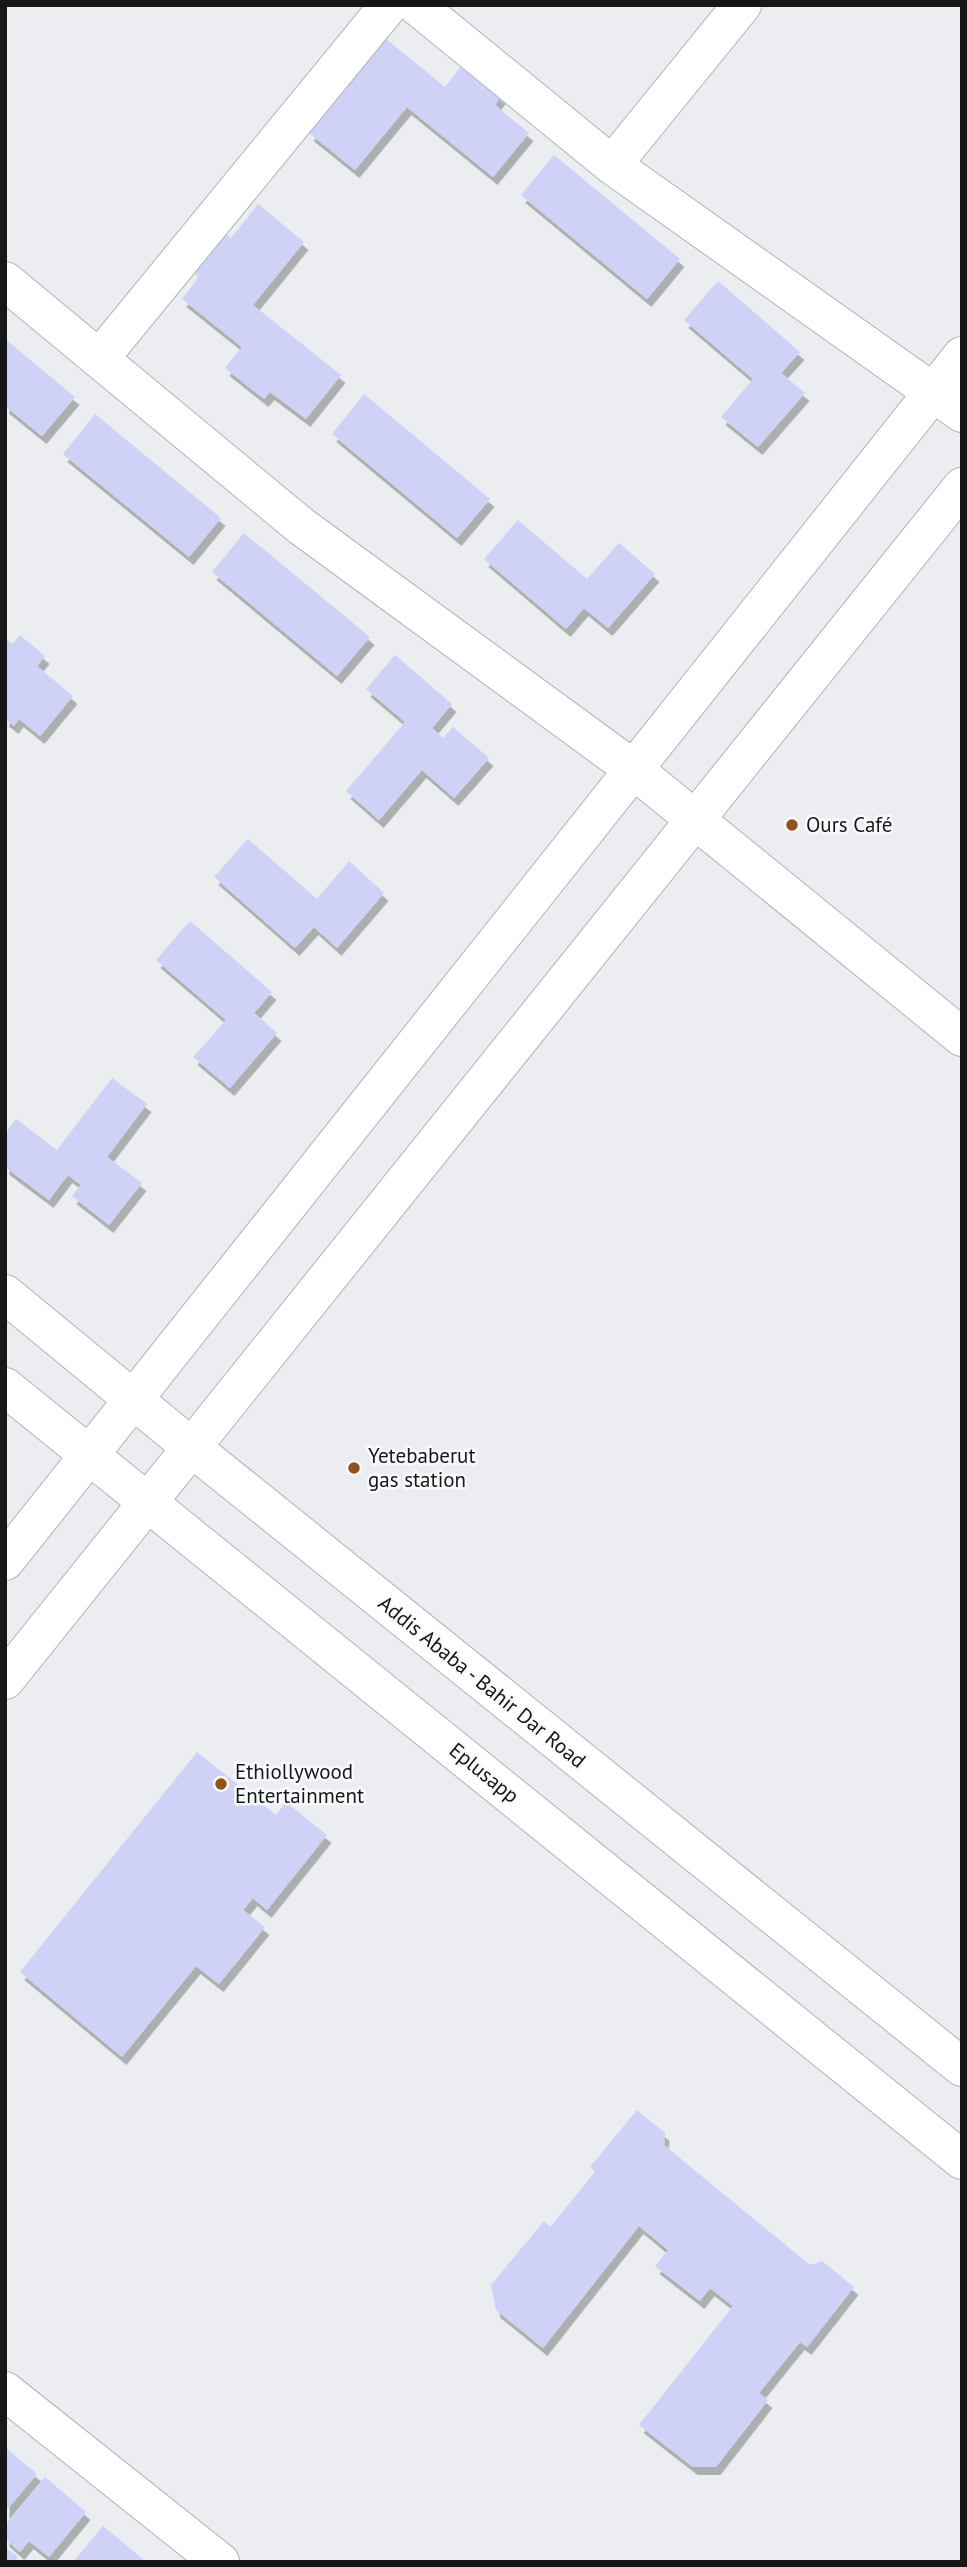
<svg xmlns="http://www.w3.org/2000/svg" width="967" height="2567" font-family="'PT Sans',sans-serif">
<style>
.building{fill:#cfd1f7;filter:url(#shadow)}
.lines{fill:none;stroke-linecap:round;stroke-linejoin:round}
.minor-casing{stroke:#b1b3b6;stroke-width:40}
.major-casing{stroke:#b1b3b6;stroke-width:40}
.highway-casing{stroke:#b1b3b6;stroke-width:40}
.minor{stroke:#fff;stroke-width:38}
.major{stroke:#fff;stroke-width:38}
.highway{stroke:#fff;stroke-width:38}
.poi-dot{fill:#93521c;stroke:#f8fafd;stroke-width:2.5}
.labels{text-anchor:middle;stroke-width:5;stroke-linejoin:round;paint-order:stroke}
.poi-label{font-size:21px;fill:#171718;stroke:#f8fafd;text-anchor:start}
.street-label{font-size:21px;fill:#171718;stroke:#f8fafd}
</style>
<defs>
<filter id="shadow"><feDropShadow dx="4.5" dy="8" stdDeviation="0" flood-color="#0004"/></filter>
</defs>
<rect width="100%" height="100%" fill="#ebedf0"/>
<!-- building -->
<path class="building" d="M385 38 445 87 462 65 501 96 495 105 529 133 493 177 407 107 355 170 309 133Z
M554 155 680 259 647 299 521 195Z
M258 204 304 242 253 305 341 375 306 419 270 392 264 399 225 368 242 347 182 299 199 277 192 272 223 232 231 238Z
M718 281 800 352 781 373 805 393 758 447 721 417 753 379 684 320Z
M5 339 75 397 42 436 5 406Z
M364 394 490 499 457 538 332 434Z
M95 414 221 518 189 557 63 454Z
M518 520 587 579 619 543 655 574 608 628 584 608 566 629 484 559Z
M244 533 370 637 337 676 212 572Z
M20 635 45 656 37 666 73 696 40 736 19 719 14 726 5 719V638L12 644Z
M395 655 452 704 432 728 443 738 453 727 489 758 454 798 422 770 379 820 346 791 405 722 366 689Z
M248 839 317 899 349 861 384 893 337 948 314 927 295 948 214 877Z
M190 921 272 992 254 1013 277 1033 230 1088 193 1057 226 1020 156 960Z
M112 1078 147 1104 107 1157 142 1183 109 1225 72 1196 81 1185 68 1175 49 1200 5 1167V1134L16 1119 57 1150Z
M197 1752 276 1815 286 1802 327 1835 267 1910 253 1898 243 1910 265 1927 219 1984 196 1966 122 2057 20 1972Z
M637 2110 665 2133 664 2145 810 2265 822 2261 854 2287 807 2347 800 2342 759 2393 768 2400 716 2467H693L639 2425 733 2306 710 2288 700 2301 655 2266 668 2250 639 2226 543 2348 496 2310 491 2285 544 2221 550 2227 595 2172 590 2167Z
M5 2447 37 2474 5 2512Z
M45 2477 86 2512 49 2557 29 2541 20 2552 5 2539V2525Z
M103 2526 144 2560 143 2562H73Z
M5 2547 18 2557 15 2562H5Z"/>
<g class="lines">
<defs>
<path id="minor" d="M416 5 612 165 962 413
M612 165 742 5
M5 281 301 526 633 769 962 1037
M99 359 389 5
M5 2391 220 2562"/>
<path id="major" d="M5 1561 962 356
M5 1680 962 487"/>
<path id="highway" d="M5 1294 191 1447 962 2067
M5 1387 962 2160"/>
</defs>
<!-- minor casing -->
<use href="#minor" class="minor-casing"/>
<!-- major casing -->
<use href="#major" class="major-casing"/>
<!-- highway casing -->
<use href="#highway" class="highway-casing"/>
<!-- minor -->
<use href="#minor" class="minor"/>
<!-- major -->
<use href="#major" class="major"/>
<!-- highway -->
<use href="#highway" class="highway"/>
</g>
<!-- markers -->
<g class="poi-dot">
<circle cx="792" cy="825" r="7"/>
<circle cx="354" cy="1468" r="7"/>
<circle cx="221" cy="1784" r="7"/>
</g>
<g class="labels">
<!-- poi labels -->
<g class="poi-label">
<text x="806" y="832">Ours Café</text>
<text x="368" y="1463">Yetebaberut<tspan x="368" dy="24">gas station</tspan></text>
<text x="235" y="1779">Ethiollywood<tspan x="235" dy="24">Entertainment</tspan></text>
</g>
<!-- street labels -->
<g class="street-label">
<text transform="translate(482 1682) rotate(39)" y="7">Addis Ababa - Bahir Dar Road</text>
<text transform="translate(484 1773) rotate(39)" y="7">Eplusapp</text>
</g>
</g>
<!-- border -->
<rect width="967" height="2567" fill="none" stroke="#171718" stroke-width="14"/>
</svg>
